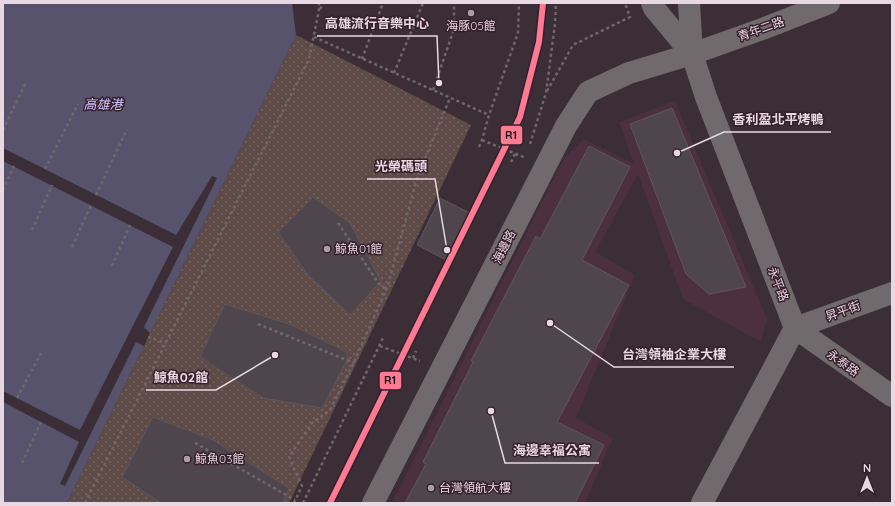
<svg xmlns="http://www.w3.org/2000/svg" width="895" height="506" font-family="Quicksand,'Noto Sans TC',sans-serif">
<style>
.built{fill:#4c3040}
.green{fill:url(#green-dots)}
.water{fill:#58536d}
.pier{fill:#3b2e36}
.building{fill:#4e454d;stroke:#5f555d}
.lines{fill:none;stroke-linecap:round;stroke-linejoin:round}
.path{stroke:#6e686b;stroke-width:2.5;stroke-dasharray:3 3;stroke-linecap:butt}
.minor{stroke:#716a6c;stroke-width:22}
.rail-1-casing{stroke:#361f2d;stroke-width:9}
.rail-1{stroke:#fe7a93;stroke-width:6}
.poi-dot{fill:#ab9ca5;stroke:#361f2d;stroke-width:1.5}
.labels{text-anchor:middle;stroke-width:3;stroke-linejoin:round;paint-order:stroke}
.poi-label{font-size:12px;fill:#e8d8e1;stroke:#361f2d;text-anchor:start}
.street-label{font-size:12px;fill:#e8d8e1;stroke:#361f2d}
.water-label{font-size:13px;font-style:italic;fill:#cec7fc;stroke:#361f2d}
.leader{fill:none;stroke:#e8d8e1;stroke-width:1.5}
.callout-dot{fill:#e8d8e1;stroke:#361f2d;stroke-width:1.5}
.callout-label{font-size:13px;text-anchor:middle;font-weight:bold;fill:#e8d8e1;stroke:#361f2d;stroke-width:3;stroke-linejoin:round;paint-order:stroke}
.line-badge{stroke:#361f2d;stroke-width:1.5}
.pale-badge-label{font-size:11px;text-anchor:middle;font-weight:bold;fill:#111}
</style>
<defs>
<pattern id="green-dots" width="8" height="8" patternUnits="userSpaceOnUse"><rect width="8" height="8" fill="#5e4b47"/><path d="M2 2h.1M6 6h.1" fill="none" stroke="#756461" stroke-width="1.8" stroke-linecap="round"/></pattern>
</defs>
<rect width="100%" height="100%" fill="#3b2e36"/>
<!-- built -->
<path class="built" d="M675 101 767 319 761 342 683 299 638 174 595 252 635 275 576 418 613 438 585 503H392L564 158 584 139 634 164 619 122Z"/>
<!-- green -->
<path class="green" d="M296 35 471 125 289 503H67Z"/>
<!-- water -->
<path class="water" d="M3 3H292L296 35 67 503H3Z"/>
<!-- pier -->
<path class="pier" d="M3 148 176 235 212 176 217 178 144 327 150 333 144 346 136 342 65 486 60 484 79 442 3 402V391L80 430 173 247 3 161Z"/>
<!-- building -->
<path class="building" d="M672 108 746 287 709 294 686 274 630 124Z
M589 146 630 167 582 260 629 285 557 422 604 445 575 503H405L426 464 423 462 473 362 471 361 536 236 540 239Z
M313 197 350 223 381 281 350 315 307 274 278 232Z
M440 198 472 214 448 261 417 245Z
M225 304 292 325 347 352V360L322 408 263 398 200 357Z
M153 417 213 440 289 488 283 503H161L122 477Z"/>
<g class="lines">
<!-- path -->
<path class="path" d="M320 9 324 3
M314 37 489 115
M362 59 383 3
M394 73 423 3
M433 90 454 29V3
M547 91 573 45 630 17 625 3
M3 130 26 82
M482 140 526 158
M530 144 546 93 555 24 556 3
M479 147 482 140 489 115 518 33 519 3
M511 162 515 154
M45 169 78 104
M3 190 14 166
M96 195 127 129
M338 223 379 284 386 289
M32 230 52 185
M72 247 91 205
M112 266 130 225
M258 324 354 363
M148 337 166 343
M380 346 420 361
M413 358 416 351
M17 398 42 351
M195 443 295 500
M22 463 41 422
M85 503 309 59 319 10V3
M294 503 302 486 289 457 312 423 330 410 355 360 388 285 417 178 450 98
M303 503 384 336"/>
<!-- minor -->
<path class="minor" d="M652 3 654 8 692 54
M689 3 692 54 706 97 795 328 702 503
M795 328 892 396
M795 328 892 293
M373 503 566 126 588 92 629 73 692 54 765 28 829 3"/>
<defs>
<path id="rail-1" d="M330 503 520 117 539 42 543 3"/>
</defs>
<!-- rail-1 casing -->
<use href="#rail-1" class="rail-1-casing"/>
<!-- rail-1 -->
<use href="#rail-1" class="rail-1"/>
</g>
<!-- markers -->
<g class="poi-dot">
<circle cx="471" cy="13" r="4"/>
<circle cx="327" cy="249" r="4"/>
<circle cx="187" cy="459" r="4"/>
<circle cx="431" cy="488" r="4"/>
</g>
<g class="labels">
<!-- poi labels -->
<g class="poi-label">
<text x="471" y="30" text-anchor="middle">海豚05館</text>
<text x="335" y="253">鯨魚01館</text>
<text x="195" y="463">鯨魚03館</text>
<text x="439" y="492">台灣領航大樓</text>
</g>
<!-- street labels -->
<g class="street-label">
<text transform="translate(761 29) rotate(-20)" y="4">青年二路</text>
<text transform="translate(504 247) rotate(-63)" y="4">海邊路</text>
<text transform="translate(778 284) rotate(69)" y="4">永平路</text>
<text transform="translate(843 311) rotate(-20)" y="4">昇平街</text>
<text transform="translate(843 363) rotate(35)" y="4">永泰路</text>
</g>
<!-- water labels -->
<g class="water-label">
<text x="103" y="109">高雄港</text>
</g>
</g>
<!-- callouts -->
<path class="leader" d="M439 83L437 36H317M677 153L724 132H831M447 250L435 179H367M550 323L614 367H734M275 355L216 390H146M491 411L505 463H599"/>
<g class="callout-dot">
<circle cx="439" cy="83" r="4"/>
<circle cx="677" cy="153" r="4"/>
<circle cx="447" cy="250" r="4"/>
<circle cx="550" cy="323" r="4"/>
<circle cx="275" cy="355" r="4"/>
<circle cx="491" cy="411" r="4"/>
</g>
<g class="callout-label">
<text x="377" y="28">高雄流行音樂中心</text>
<text x="778" y="124">香利盈北平烤鴨</text>
<text x="401" y="171">光榮碼頭</text>
<text x="674" y="359">台灣領袖企業大樓</text>
<text x="181" y="382">鯨魚02館</text>
<text x="552" y="455">海邊幸福公寓</text>
</g>
<g class="line-badge">
<rect x="500" y="125" width="23" height="20" rx="4" fill="#fe7a93"/>
<rect x="379" y="371" width="23" height="19" rx="4" fill="#fe7a93"/>
</g>
<g class="pale-badge-label">
<text x="511" y="139">R1</text>
<text x="390" y="384">R1</text>
</g>
<!-- border -->
<rect width="895" height="506" fill="none" stroke="#e8d8e1" stroke-width="8"/>
<!-- north arrow -->
<g transform="translate(867 478)" stroke="#361f2d" stroke-width="3" paint-order="stroke">
<path d="M0-3L7 15L0 10L-7 15Z" fill="#e8d8e1"/>
<text y="-6" font-size="11" font-weight="bold" text-anchor="middle" fill="#e8d8e1">N</text>
</g>
</svg>
